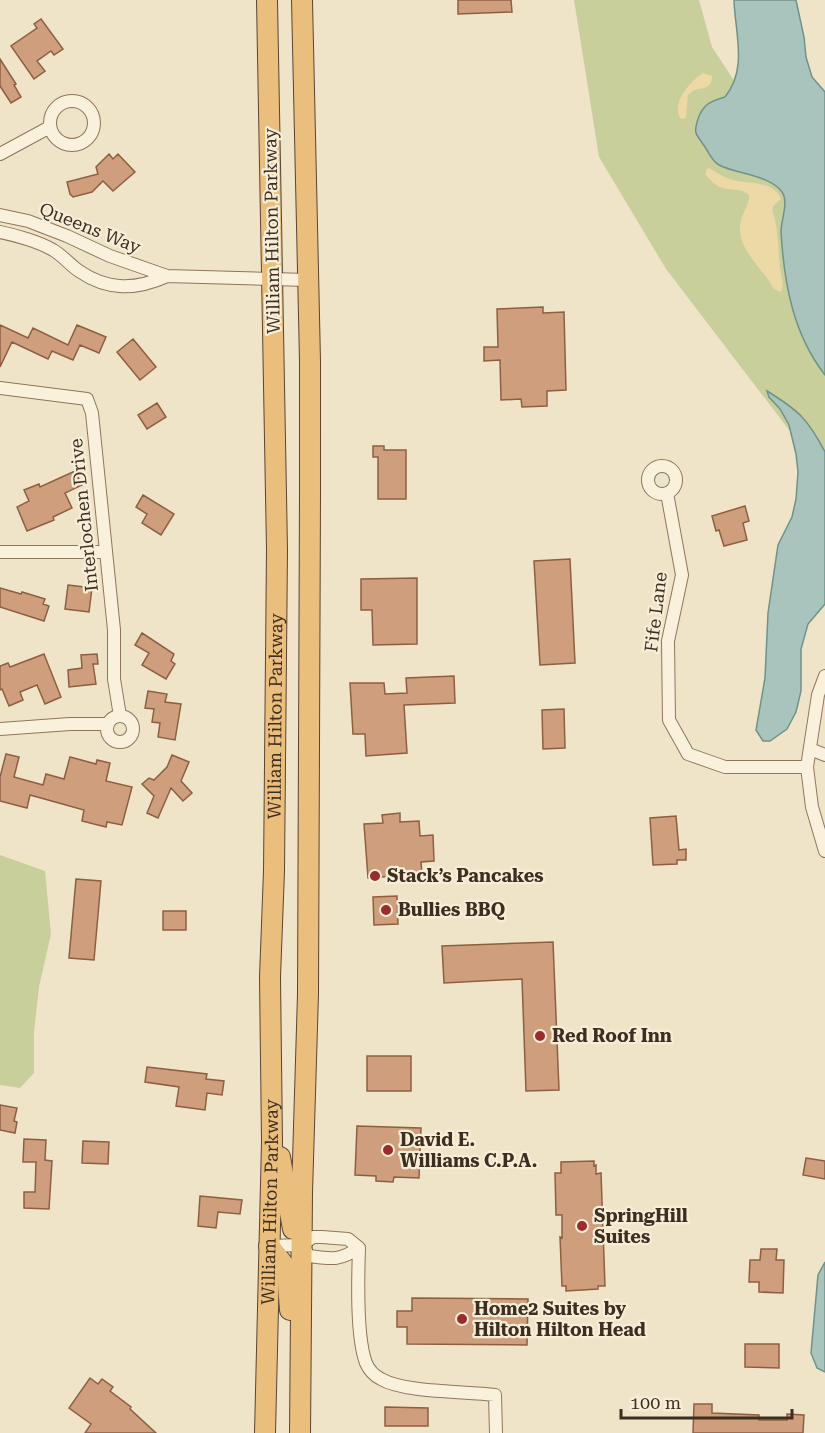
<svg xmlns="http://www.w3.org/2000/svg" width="825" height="1433" font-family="'Roboto Serif',serif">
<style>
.green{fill:#c9cf9b}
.sand{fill:#ecd9a5}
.water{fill:#a9c4bc;stroke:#6f938a;stroke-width:1.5}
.building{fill:#cf9f7d;stroke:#8d5f41;stroke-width:1.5}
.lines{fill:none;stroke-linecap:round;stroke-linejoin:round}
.minor-casing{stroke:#8d765c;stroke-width:14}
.trunk-casing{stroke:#5b4430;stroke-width:22}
.minor{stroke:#faf1dc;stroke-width:12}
.trunk{stroke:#eabe7c;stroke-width:20}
.poi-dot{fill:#9e2a2b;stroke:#f7eed8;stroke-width:2}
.labels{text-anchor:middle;stroke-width:4.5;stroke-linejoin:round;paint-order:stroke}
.street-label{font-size:18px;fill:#3d2e20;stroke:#f7eed8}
.poi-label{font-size:18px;font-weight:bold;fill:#3d2e20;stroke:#f7eed8;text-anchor:start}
</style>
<rect width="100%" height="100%" fill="#f0e4c8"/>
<!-- green -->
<path class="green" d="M574 0H699L712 47 760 120 825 304V477L666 269 599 157Z
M0 855 45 871 51 934 39 987 34 1032V1073L20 1088 0 1085Z"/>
<!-- sand -->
<path class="sand" d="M703 73 712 76C712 89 703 88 694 90L688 95 686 117 684 119 680 118C672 101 690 82 703 73Z
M709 168C716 172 723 177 730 179 747 185 773 179 781 199L774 205 772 210C779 229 778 248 780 268 781 277 785 283 781 292L774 289C764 270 738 250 740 227 740 215 750 206 749 195 735 183 724 198 706 175V170Z"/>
<!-- water -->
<path class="water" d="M734 0H796L804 37 806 57 812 77 825 92V375C793 334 784 283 781 232 781 220 789 202 782 192 770 175 736 174 719 165 712 161 709 153 705 147 696 133 693 135 698 119 703 104 711 101 725 97 748 69 735 33 734 0Z
M767 391C798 410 808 419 825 452V604L808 624 801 649V691L796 712 787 729 770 741H763L756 730 765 678 768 613 778 545 792 517 796 499 798 472 796 454 789 425 780 409 769 397Z
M825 1262V1372L817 1368 811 1353 818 1275Z"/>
<!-- building -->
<path class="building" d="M458 0H511L512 12 458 14Z
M41 19 63 49 54 55 51 51 37 61 45 71 34 79 11 46 37 28 34 24Z
M0 59 16 84 14 85 21 97 11 103 0 86Z
M109 154 113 159 118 154 135 172 113 191 103 181 92 192 73 197 70 194 67 182 98 174 96 167Z
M543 307V313L564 312 566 390 547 391V406L522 407 521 399 501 400 500 360 484 361V347H498L497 309Z
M0 325 28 338 33 328 68 345 77 325 106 337 99 353 80 345 73 360 52 351 48 359 12 342 0 367Z
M133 339 156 367 140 380 117 352Z
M157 403 166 417 147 429 138 415Z
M373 446H384V450H406V499H378V457H373Z
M75 471 82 485 65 493 72 508 53 517 54 520 27 531 17 507 29 501 24 490 39 484 40 487Z
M143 495 174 514 161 535 142 523 147 514 136 507Z
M745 506 749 521 743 523 747 540 724 546 719 530 716 531 712 516Z
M570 559 575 663 540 665 534 561Z
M417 578V644L373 645 372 610H361V579Z
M68 585 92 588 89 612 65 609Z
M0 588 21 594 22 592 45 599 43 604 49 606 44 621 0 607Z
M142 633 174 654 171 661 175 664 166 679 142 665 149 653 135 645Z
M44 654 61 697 45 704 37 685 20 692 23 700 9 706 2 689 0 690V666L8 663 10 667Z
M97 654 98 664H93L96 684 69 687 68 670 82 668 81 655Z
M454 676 455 703 404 705 407 753 366 756 365 734H353L350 683H384L385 694 407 693 406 678Z
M148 691 167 694 165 702 181 704 175 740 158 737 160 723 152 722 154 709 145 708Z
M564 709 565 748 543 749 542 710Z
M6 754 19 757 14 777 43 785 46 774 64 779 70 757 96 764 97 760 110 763 106 781 132 787 122 825 107 822 106 827 82 821 84 810 30 795 27 808 0 801V777Z
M172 755 189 762 181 781 192 793 183 801 171 788 158 818 147 813 154 796 142 784 149 778 154 780 167 767Z
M400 813V822L419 821 420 836 433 835 434 861 421 862 422 874 368 878 364 824 383 823 382 815Z
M676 816 679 850 686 849V860H677V864L653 865 650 818Z
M76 879 101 881 94 960 69 958Z
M397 896 398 924 374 925 373 897Z
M163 911H186V930H163Z
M553 942 559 1090 526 1091 522 979 444 983 442 946Z
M367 1056H411V1091H367Z
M147 1067 207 1074 206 1079 224 1081 222 1095 207 1093 205 1110 176 1106 179 1087 145 1082Z
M0 1105 17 1108 14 1121 17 1122 15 1133 0 1130Z
M357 1126 421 1128 419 1178 394 1177 393 1182 376 1181V1176L355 1175Z
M24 1139 46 1140 45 1160 52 1161 49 1209 24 1208V1192H35L36 1162H23Z
M83 1141 109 1142 108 1164 82 1163Z
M806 1158 825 1161V1179L803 1175Z
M594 1161V1166L596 1165V1174L601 1173 605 1286H598V1289L566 1291V1286H562L560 1237 562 1238V1215H556L555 1173H561V1162Z
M200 1196 242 1200 240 1214 218 1212 216 1228 198 1226Z
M761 1249H777L776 1260H784L783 1293 759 1292V1282H749L750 1260H760Z
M412 1298 528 1299 527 1345 407 1344V1327H397V1311H412Z
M745 1344H779V1368L745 1367Z
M90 1378 98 1384 102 1379 113 1387 110 1391 131 1407 130 1409 156 1433H85L91 1424 69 1408Z
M694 1404H712V1413L759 1415V1420H787V1414L804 1415 803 1433H693Z
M385 1407 428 1408V1426H385Z"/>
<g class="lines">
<defs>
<path id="minor" d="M50 123a22 22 0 1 1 44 0a22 22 0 1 1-44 0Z
M0 154 50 127
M0 215 28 221 67 236 110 256 167 276 307 280
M0 232C15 235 40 242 53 250 62 255 70 265 79 271 108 291 136 290 167 276
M0 388 87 399 92 413 114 630V679L120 716
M648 480a14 14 0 1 1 28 0a14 14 0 1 1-28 0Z
M667 493 682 575 668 641 669 720 688 754 725 767H807
M0 552H105
M825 676 818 695 807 767 812 807 825 851
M107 729a13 13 0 1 1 26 0a13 13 0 1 1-26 0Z
M0 729 70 724H107
M810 749 825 755
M302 1245 309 1256C332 1259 339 1261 359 1248
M269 1246 302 1245 313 1237H322L348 1239 359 1248
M359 1248C358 1277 356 1337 366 1363 369 1370 375 1376 381 1379 405 1393 466 1391 495 1395L496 1433"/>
<g id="trunk">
<path d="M280 1157 293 1229"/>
<path d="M269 1246 287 1269 290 1310"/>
<path id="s1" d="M265 1433 272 1142 270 977 274 871 277 550 267 0"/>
<path d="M300 1433 302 1193 308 994 310 496V361L302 0"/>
</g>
</defs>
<!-- minor casing -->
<use href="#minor" class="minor-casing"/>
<!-- trunk casing -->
<use href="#trunk" class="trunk-casing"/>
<!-- minor -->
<use href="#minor" class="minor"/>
<!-- trunk -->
<use href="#trunk" class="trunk"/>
</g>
<!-- markers -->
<g class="poi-dot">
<circle cx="375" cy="876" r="6"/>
<circle cx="386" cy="910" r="6"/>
<circle cx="540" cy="1036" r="6"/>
<circle cx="388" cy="1150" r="6"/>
<circle cx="582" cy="1226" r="6"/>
<circle cx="462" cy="1319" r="6"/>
</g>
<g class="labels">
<!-- street labels -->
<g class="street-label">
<text transform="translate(90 228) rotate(22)" y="6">Queens Way</text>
<text transform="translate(272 231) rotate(-91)" y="6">William Hilton Parkway</text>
<text transform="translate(84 515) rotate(-96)" y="6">Interlochen Drive</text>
<text transform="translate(656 612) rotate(-83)" y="6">Fife Lane</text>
<text dy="6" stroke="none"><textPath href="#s1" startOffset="717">William Hilton Parkway</textPath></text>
<text dy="6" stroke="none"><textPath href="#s1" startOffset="231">William Hilton Parkway</textPath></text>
</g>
<!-- poi labels -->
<g class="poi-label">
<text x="387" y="882">Stack’s Pancakes</text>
<text x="398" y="916">Bullies BBQ</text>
<text x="552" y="1042">Red Roof Inn</text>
<text x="400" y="1146">David E.<tspan x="400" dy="21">Williams C.P.A.</tspan></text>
<text x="594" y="1222">SpringHill<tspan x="594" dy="21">Suites</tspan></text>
<text x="474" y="1315">Home2 Suites by<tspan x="474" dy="21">Hilton Hilton Head</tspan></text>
</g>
</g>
<!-- scale -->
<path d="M621 1409v9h171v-9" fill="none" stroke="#3d2e20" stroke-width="3"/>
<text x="630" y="1409" font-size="18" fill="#3d2e20" stroke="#f7eed8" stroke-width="4.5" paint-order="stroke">100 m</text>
</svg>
